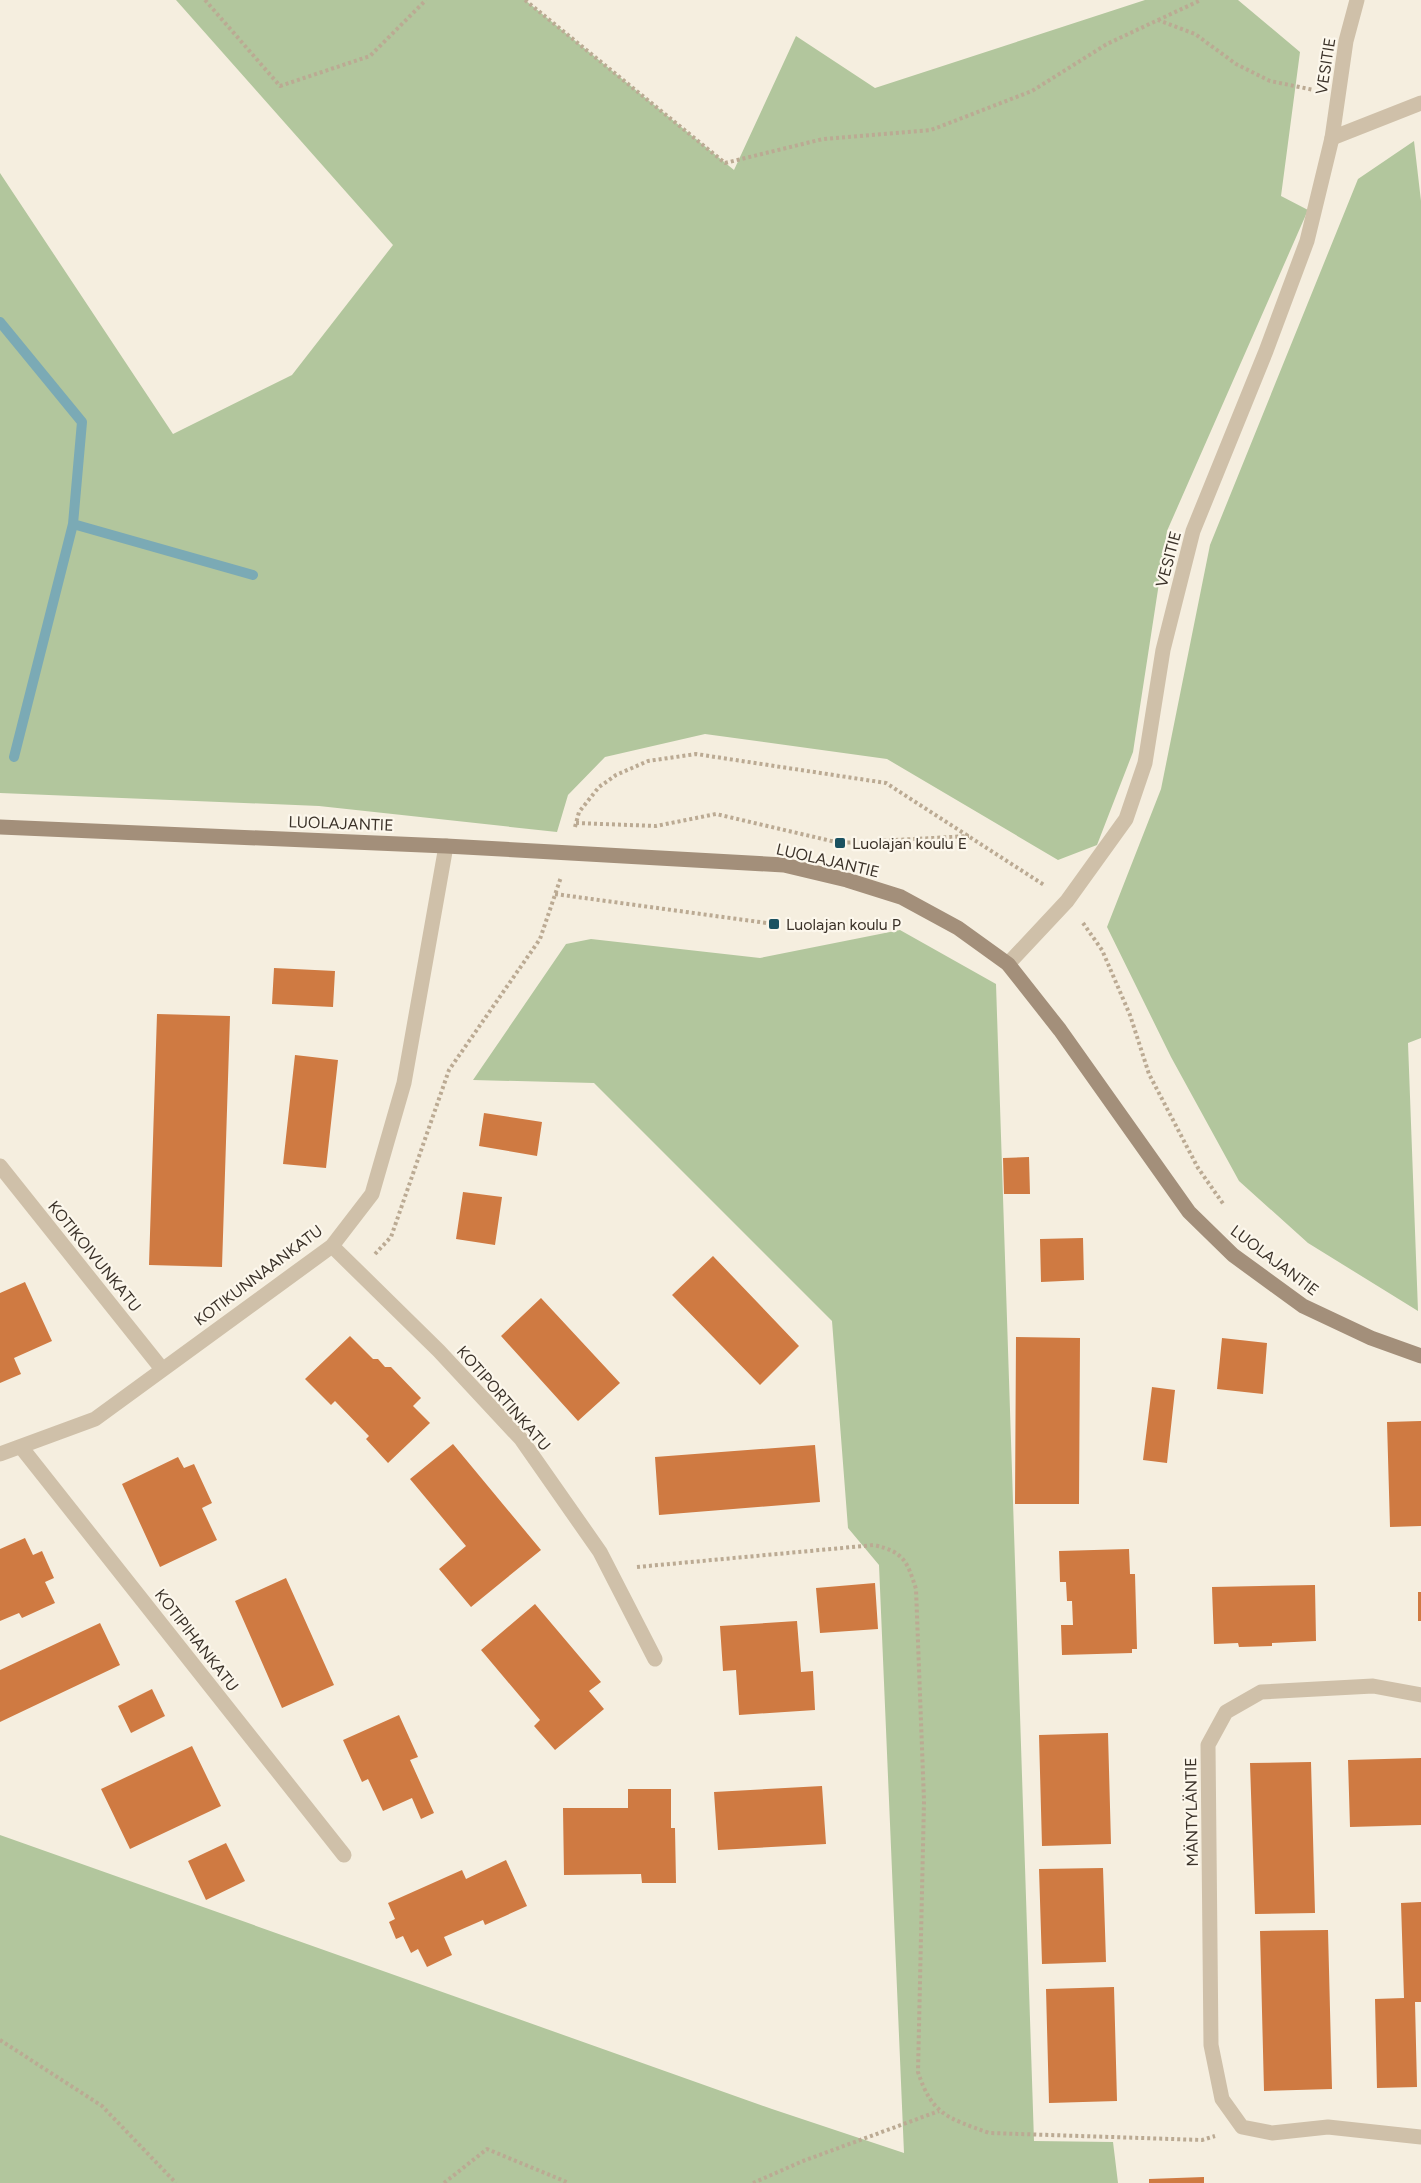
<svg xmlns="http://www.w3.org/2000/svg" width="1421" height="2183" font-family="Figtree,sans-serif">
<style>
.green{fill:#b2c69d}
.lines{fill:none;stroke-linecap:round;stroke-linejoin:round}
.stream{stroke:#7baab5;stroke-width:10}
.building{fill:#cf7a42}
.path{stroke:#bbaa93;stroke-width:4;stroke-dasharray:3 3;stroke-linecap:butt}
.service{stroke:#cfc0a9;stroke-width:15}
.minor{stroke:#cfc0a9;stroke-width:15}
.secondary{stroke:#a38f7a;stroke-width:15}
.poi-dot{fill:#1b5261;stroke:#fcf7ec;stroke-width:2}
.labels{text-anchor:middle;stroke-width:4.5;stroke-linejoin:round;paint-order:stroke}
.street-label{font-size:16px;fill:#3b3229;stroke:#fcf7ec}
.poi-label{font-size:16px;fill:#3b3229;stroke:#fcf7ec;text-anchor:start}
</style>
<rect width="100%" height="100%" fill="#f5eedf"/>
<!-- green -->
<path class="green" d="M176 0H525L734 170 796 36 875 88 1145 0H1238L1300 52 1281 196 1308 210 1167 531 1133 752 1097 845 1058 860 887 759 705 734 605 757 568 795 557 832 319 806 0 793V173L173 434 292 375 393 245Z
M1414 141 1421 201V1038L1408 1043 1418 1311 1308 1243 1239 1181 1171 1057 1107 927 1161 789 1210 545 1358 179Z
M900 930 996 984 1034 2141 1113 2142 1118 2183H0V1835L772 2109 904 2153 879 1565 848 1528 832 1321 594 1083 473 1080 566 944 591 939 760 958Z"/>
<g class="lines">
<!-- stream -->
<path class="stream" d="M0 322 82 422 73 524 253 575
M14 757 73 524"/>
</g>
<!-- building -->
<path class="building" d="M274 968 335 971 333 1007 272 1004Z
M157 1014 230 1016 222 1267 149 1265Z
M295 1055 338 1060 326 1168 283 1164Z
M484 1113 542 1122 537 1156 479 1146Z
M1029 1157 1030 1194H1004L1003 1158Z
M463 1192 502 1197 495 1245 456 1239Z
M1083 1238 1084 1280 1041 1282 1040 1239Z
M713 1256 799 1346 760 1385 672 1295Z
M25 1282 52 1341 14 1358 21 1374 0 1383V1293Z
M541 1298 620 1383 578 1421 501 1336Z
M350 1336 373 1359H378L385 1367H391L421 1398 413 1406 430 1423 388 1463 366 1439 369 1436 335 1401 331 1405 305 1379Z
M1016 1337 1080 1338 1079 1504H1015Z
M1222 1338 1267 1343 1263 1394 1217 1389Z
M1152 1387 1175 1390 1167 1463 1143 1460Z
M1421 1421V1526L1390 1527 1387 1422Z
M453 1444 541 1550 471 1607 439 1569 466 1546 410 1479Z
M815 1445 820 1502 659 1515 655 1457Z
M178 1457 184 1468 194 1464 212 1503 202 1508 217 1540 160 1567 122 1484Z
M25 1538 33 1555 42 1551 54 1578 45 1582 55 1603 22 1618 19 1613 0 1621V1549Z
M1129 1549 1130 1574H1135L1137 1649H1132V1653L1062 1655 1061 1625H1073L1072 1601H1067L1066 1582H1060L1059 1551Z
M286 1578 334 1685 282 1708 235 1601Z
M875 1583 878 1629 820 1633 816 1588Z
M1315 1585 1316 1641 1272 1643V1646L1239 1647 1238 1643 1214 1644 1212 1587Z
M1418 1592H1421V1621H1418Z
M535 1604 601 1682 589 1691 604 1709 555 1750 534 1726 540 1720 481 1650Z
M797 1621 801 1672 813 1671 815 1710 739 1715 736 1670 723 1671 720 1626Z
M100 1623 120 1665 0 1722V1670Z
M152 1689 165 1716 131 1733 118 1706Z
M399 1715 418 1757 410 1760 434 1813 421 1819 412 1798 383 1811 368 1779 362 1782 343 1740Z
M1108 1733 1111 1844 1042 1846 1039 1735Z
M192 1746 221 1806 130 1849 101 1789Z
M1421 1758V1825L1350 1827 1348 1760Z
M1311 1762 1315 1913 1255 1914 1250 1763Z
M822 1786 826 1844 718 1850 714 1792Z
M628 1789H671V1828H675L676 1883H642L641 1874 564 1875 563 1808H628Z
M226 1843 245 1881 206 1900 188 1861Z
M506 1860 527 1906 485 1925 483 1920 444 1937 452 1955 427 1967 418 1949 411 1953 403 1936 396 1939 389 1922 395 1919 388 1903 462 1870 466 1879Z
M1103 1868 1106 1962 1042 1964 1039 1869Z
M1421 1902V2002H1415L1417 2087 1377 2088 1375 1999 1404 1998 1401 1903Z
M1328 1930 1332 2089 1264 2091 1260 1931Z
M1114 1987 1117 2101 1049 2103 1046 1989Z
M1204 2177V2183H1149V2179Z"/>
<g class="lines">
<!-- path -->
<path class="path" d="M205 0 280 86 370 56 426 0
M525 0 725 163 823 139 931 130 1032 91 1107 44 1158 20 1195 34 1236 64 1270 81 1314 90
M1158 20 1201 0
M576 823 656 826 716 814 840 843 969 836
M575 827 579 812 599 787 616 775 648 761 696 754 886 783 1044 885
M555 894 774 924
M1083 923 1102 950 1130 1015 1149 1074 1198 1168 1224 1205
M375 1254 391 1237 449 1070 540 939 561 877
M637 1567 874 1545C904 1552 907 1561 916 1589L924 1801 918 2072C932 2115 948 2118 989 2133L1202 2140 1215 2136
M0 2040 102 2106 176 2183
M444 2183 487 2149 569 2183
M753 2183 803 2161 939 2111"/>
<!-- service -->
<path class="service" d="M1332 138 1421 103"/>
<!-- minor -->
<path class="minor" d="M1008 964 1067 901 1126 819 1145 763 1163 650 1193 531 1266 351 1307 241 1332 138 1346 41 1357 0
M0 1166 162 1369
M332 1246 439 1351 521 1439 600 1552 655 1659
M21 1447 344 1855
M0 1454 95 1419 332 1246 372 1194 404 1083 446 846
M1421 1695 1373 1686 1261 1692 1226 1712 1208 1745 1211 2045 1222 2099 1242 2127 1272 2133 1328 2127 1421 2137"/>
<!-- secondary -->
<path class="secondary" d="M0 827 446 846 784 865 847 880 901 897 958 928 1008 964 1060 1030 1189 1212 1233 1255 1303 1306 1371 1338 1421 1356"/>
</g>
<!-- markers -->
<g class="poi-dot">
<rect x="834" y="837" width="12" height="12" rx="3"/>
<rect x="768" y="918" width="12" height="12" rx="3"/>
</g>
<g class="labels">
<!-- street labels -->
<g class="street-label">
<text transform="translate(1325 66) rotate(-81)" y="6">VESITIE</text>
<text transform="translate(1168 559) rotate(-75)" y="6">VESITIE</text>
<text transform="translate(341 823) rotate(2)" y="6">LUOLAJANTIE</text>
<text transform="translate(828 860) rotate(13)" y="6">LUOLAJANTIE</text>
<text transform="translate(95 1256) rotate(51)" y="6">KOTIKOIVUNKATU</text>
<text transform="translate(1275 1260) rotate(37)" y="6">LUOLAJANTIE</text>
<text transform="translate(258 1275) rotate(-37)" y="6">KOTIKUNNAANKATU</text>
<text transform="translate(504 1398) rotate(49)" y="6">KOTIPORTINKATU</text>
<text transform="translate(197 1640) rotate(52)" y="6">KOTIPIHANKATU</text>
<text transform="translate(1191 1812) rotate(-91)" y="6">MÄNTYLÄNTIE</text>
</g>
<!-- poi labels -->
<g class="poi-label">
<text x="852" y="849">Luolajan koulu E</text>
<text x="786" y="930">Luolajan koulu P</text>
</g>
</g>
</svg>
